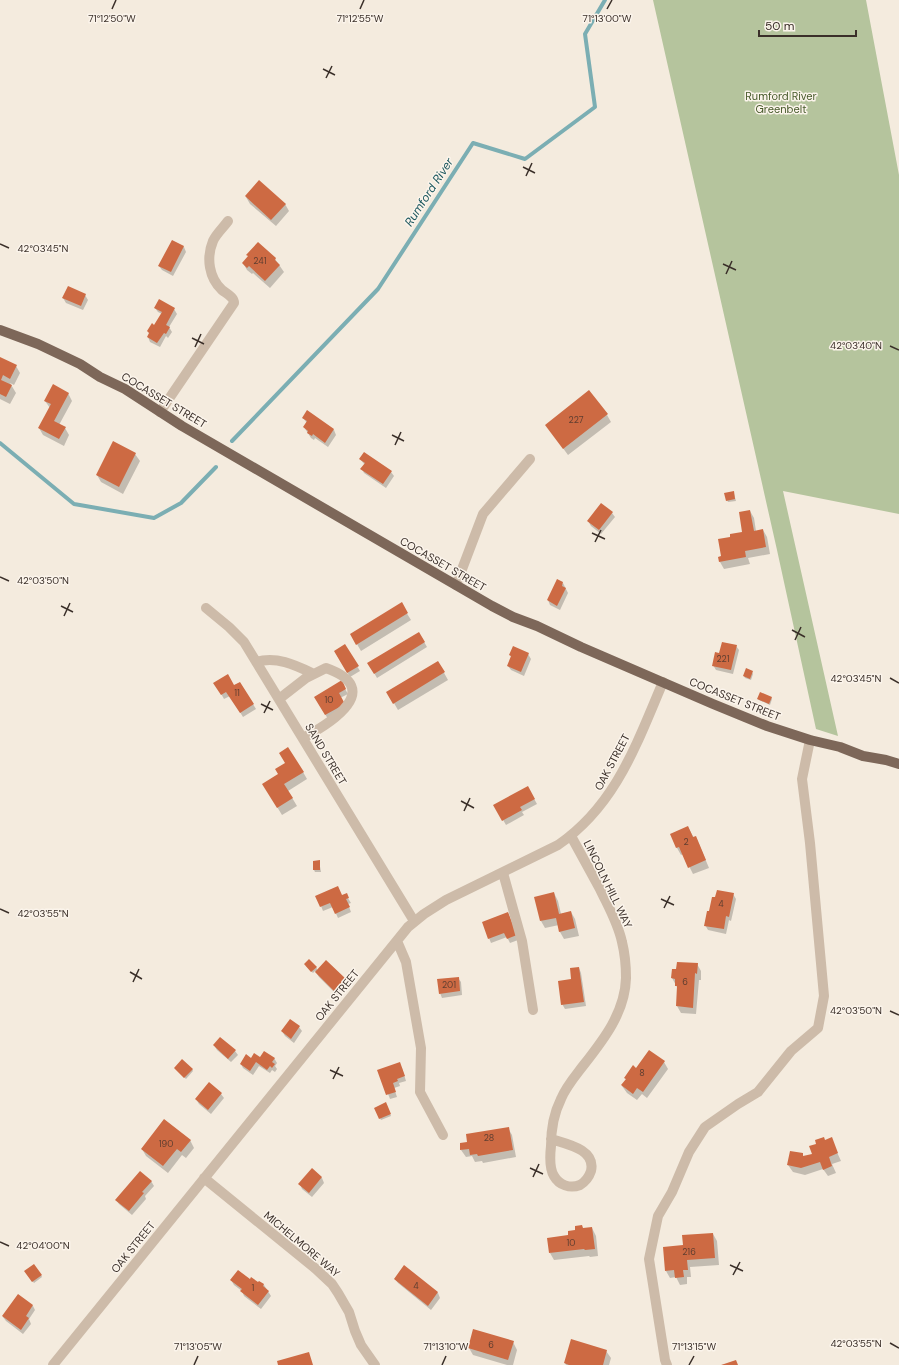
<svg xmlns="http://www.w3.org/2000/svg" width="899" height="1365" font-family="'DM Sans',sans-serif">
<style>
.green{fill:#b5c49d}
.shadow{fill:#0003}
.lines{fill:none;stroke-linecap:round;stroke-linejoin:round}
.stream{stroke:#7baeb3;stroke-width:4}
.building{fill:#cd6a43}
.minor{stroke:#cdbba9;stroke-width:10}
.major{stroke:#7d6759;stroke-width:10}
.ticks{fill:none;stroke:#3a2f29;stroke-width:1.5}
.labels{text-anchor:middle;stroke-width:3;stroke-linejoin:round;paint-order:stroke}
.number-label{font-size:9px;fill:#5f3e30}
.park-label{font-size:11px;fill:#475a2b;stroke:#fbf4eb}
.street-label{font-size:11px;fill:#3a2f29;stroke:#fbf4eb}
.water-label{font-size:12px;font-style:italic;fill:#1c575e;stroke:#fbf4eb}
.ticks-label{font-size:10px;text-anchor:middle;fill:#3a2f29;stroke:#fbf4eb;stroke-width:3;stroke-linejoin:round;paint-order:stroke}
</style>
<rect width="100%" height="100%" fill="#f4ebde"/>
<!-- green -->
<path class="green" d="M653 0H866L899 175V514L783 491 838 736 816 729 777 550Z"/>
<!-- shadow -->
<path class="shadow" d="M246 197 285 204 289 211 276 226 250 204Z
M172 241 184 247 186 252 173 276 162 270 159 266Z
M275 259 284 272 270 288 253 273 252 274 247 270 243 263Z
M85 295 88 300 83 310 66 303 63 298Z
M155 308 174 309 177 314 169 327 172 332 168 338 166 336 160 347 150 342 148 337 162 314 158 312Z
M0 358 16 366 20 373 14 385 10 383 16 393 10 404 0 399Z
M68 393 72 401 59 425 65 428 69 435 64 446 43 435 39 428 50 408 45 401Z
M307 411 334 430 336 435 328 447 315 438 314 440 311 438 304 427 307 423 303 418Z
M607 415 611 422 568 455 546 425Z
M135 454 140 461 123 494 101 482 97 475Z
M360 459 391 472 394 476 386 488 364 473 362 469 365 465Z
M734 494 736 501 728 502 727 500Z
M750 511 754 518 756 531 763 530 767 537 770 554 748 558 750 564 724 569 720 562 731 538 744 533Z
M612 513 615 517 601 534 591 526 588 521Z
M563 583 568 593 560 610 550 605 548 600Z
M401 604 411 620 361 651 351 634Z
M419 633 427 647 377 678 369 664Z
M345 646 360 671 350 677 335 652Z
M736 646 739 650 733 674 716 670 713 665Z
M528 654 531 659 524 676 511 670 508 666 512 658 510 655Z
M438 662 448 680 398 710 388 693Z
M752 672 753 674 751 680 745 678 744 676Z
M341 682 348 694 340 698 346 708 328 719 315 697Z
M215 683 234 686 240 683 256 709 243 717 230 696 224 699Z
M771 697 772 699 770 705 759 700 758 699Z
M303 772 307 779 288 791 297 806 282 815 263 784Z
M528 788 537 804 522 812 524 815 506 825 495 806Z
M688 827 694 838 699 844 709 868 693 874 683 854 681 855 677 848 671 834Z
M319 861 321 872H315L314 870Z
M554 893 558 901 561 914 571 912 575 919 579 936 564 939 560 932 559 925 545 928 541 921Z
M733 894 736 899 731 921 729 920 726 934 708 930 705 925Z
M346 895 351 903 348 904 351 912 338 918 333 907 323 911 321 906Z
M508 914 518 940 510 943 507 937 491 943 489 938Z
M697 964 701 971V980H699L696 1014 681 1013 677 1006 678 989 672 978Z
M306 966 316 967 318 971 345 980 347 984 337 995 319 977 315 971 313 973Z
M579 968 581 973 586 1006 565 1009 562 1004Z
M458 978 461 982 462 995 442 998 440 993Z
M299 1027 302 1031 294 1043 285 1036 282 1031Z
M214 1045 235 1051 238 1055 231 1062 217 1050Z
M274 1058 277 1063 275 1066 277 1069 275 1072 272 1070 270 1073 259 1066 253 1075 243 1068 241 1064 251 1059Z
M664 1062 668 1069 647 1098 642 1094 637 1100 627 1093 622 1086 626 1080 625 1078 636 1069Z
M175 1068 192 1069 193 1071 186 1079Z
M402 1068 406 1081 399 1083 400 1086 394 1088 397 1097 390 1099 379 1070Z
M209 1084 221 1094 224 1098 211 1114 199 1104 196 1099Z
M386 1104 391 1116 381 1120 375 1108Z
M508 1128 512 1135 516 1157 483 1163 482 1161 475 1162 472 1156 466 1157 461 1150 469 1143Z
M831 1139 841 1161 832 1164 836 1173 828 1176 823 1169 805 1175 793 1172 788 1165 802 1154 804 1157 814 1154 825 1141Z
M190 1140 194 1148 186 1158 182 1155 168 1173 146 1156 142 1149Z
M312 1170 322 1178 324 1183 312 1197 302 1189 300 1184Z
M151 1181 154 1186 145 1196 146 1199 132 1215 119 1204 116 1200Z
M592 1228 596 1236 598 1256 590 1257 589 1256 554 1260 550 1253 570 1236 583 1229Z
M713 1234 717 1241 719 1265 690 1267 691 1277H687V1284L680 1285 676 1277 670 1278 666 1271 684 1246Z
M404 1267 438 1293 440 1298 431 1310 398 1283 395 1279Z
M26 1273 41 1275 42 1277 34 1283Z
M231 1280H250L258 1284 260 1282 264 1285 271 1296 261 1309 244 1296 242 1291 234 1285Z
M18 1295 33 1306 35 1310 29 1319 31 1324 23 1334 6 1321 3 1317Z
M513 1342 517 1350 513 1365H507L473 1355 469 1348Z
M606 1351 611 1358 609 1365H566L565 1363Z"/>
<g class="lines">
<!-- stream -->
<path class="stream" d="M232 441 378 289 473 143 525 159 595 107 585 34 605 0
M0 443 74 504 154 518 181 503 216 467"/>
</g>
<!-- building -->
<path class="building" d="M259 180 286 204 271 220 245 196Z
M172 240 184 246 171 272 158 266Z
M258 242 276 258 275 260 280 265 265 281 249 266 247 268 242 263 248 256 246 255Z
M68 286 86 294 81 306 62 298Z
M159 299 175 308 166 325 170 327 166 334 164 333 157 343 147 337 149 333 147 331 152 323 154 325 162 312 154 308Z
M0 357 17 365 10 379 3 375 1 380 12 385 6 397 0 394Z
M53 384 69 393 54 421 66 427 59 439 38 428 51 404 44 401Z
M589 390 608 414 563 449 545 425Z
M307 410 334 429 325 443 313 434 312 436 307 433 308 431 303 427 307 421 302 418Z
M113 441 136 453 119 487 96 475Z
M364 452 392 471 383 484 360 469 365 463 359 459Z
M734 491 735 499 726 501 724 493Z
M601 503 613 512 599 530 587 521Z
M750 510 754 531 763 529 766 547 745 551 746 557 719 562 718 557 721 556 718 539 730 537V534L742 532 739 512Z
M557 579 563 582 562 586 566 588 557 606 547 600Z
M402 602 408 613 356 645 350 634Z
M419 632 425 642 374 674 367 663Z
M722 642 737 645 731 670 712 666 715 652 719 653Z
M345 644 359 666 347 673 334 651Z
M513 646 529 653 521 672 507 666 511 656 509 655Z
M438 661 445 672 393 704 386 692Z
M746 668 753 671 750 679 743 676Z
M228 674 234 685 240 682 254 704 240 713 226 692 221 695 213 683Z
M342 680 346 689 339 693 345 704 325 715 314 697Z
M760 692 772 697 769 704 757 699Z
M288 747 304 772 284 784 293 798 277 808 262 784 278 774 275 769 285 763 279 753Z
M528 786 535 799 520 807 522 810 502 821 493 805Z
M688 826 693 837 696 836 706 860 688 868 679 847 676 848 670 834Z
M320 860V870H313V861Z
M338 886 342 895 347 893 349 898 346 899 350 907 335 914 330 903 320 907 315 896Z
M717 890 734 893 729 917 726 916 724 929 704 926 707 911H709L712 897H715Z
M554 892 559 914 571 911 575 928 559 932 556 918 540 921 534 897Z
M508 912 517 935 507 939 504 933 488 939 482 922Z
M309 959 317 967 311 972 304 964Z
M326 960 346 979 334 991 315 972Z
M677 962 698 963 697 974 695 973 693 1008 676 1006 677 986H675V979L671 978 672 969H676Z
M579 967 584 1002 561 1005 558 981 571 979 570 968Z
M459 977 460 991 439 994 437 979Z
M290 1019 300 1026 291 1039 281 1031Z
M220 1037 236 1050 228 1059 213 1045Z
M649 1050 665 1061 643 1092 637 1088 633 1094 621 1085 626 1079 624 1078 633 1065 636 1068Z
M264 1051 275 1058 272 1062 275 1064 272 1068 270 1066 267 1070 256 1062 250 1071 240 1064 246 1054 251 1058 254 1053 260 1057Z
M182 1059 193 1069 184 1078 174 1068Z
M400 1062 405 1076 397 1079 398 1081 393 1083 396 1092 386 1095 377 1070Z
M209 1082 222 1093 208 1110 195 1099Z
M386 1102 391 1114 379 1119 374 1108Z
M164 1119 191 1140 181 1152 177 1149 163 1166 141 1149Z
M509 1127 513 1150 478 1156 477 1154 470 1155 469 1149 460 1150V1143L467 1142 466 1134Z
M824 1137 825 1140 832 1137 838 1153 829 1157 832 1166 823 1170 820 1162 801 1168 787 1165 790 1151 803 1153V1156L812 1154 809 1146 816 1144 815 1140Z
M312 1168 322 1177 309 1193 298 1184Z
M140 1171 152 1181 142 1192 144 1193 129 1211 115 1200Z
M582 1225 583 1228 592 1227 595 1249 585 1250 584 1249 549 1253 547 1238 568 1235V1231L575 1230V1226Z
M713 1233 715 1258 687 1260 688 1270H683L684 1277 675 1278 674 1270 665 1271 663 1247 683 1245 682 1235Z
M34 1264 42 1275 32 1282 24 1271Z
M404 1265 438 1292 428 1306 394 1279Z
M238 1270 250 1279 251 1277 258 1282 259 1281 264 1284 263 1286 269 1291 258 1305 240 1291 242 1289 230 1280Z
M18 1294 33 1305 26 1316 29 1318 21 1330 2 1316Z
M473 1329 514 1341 508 1360 468 1348Z
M571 1339 607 1350 603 1365H569L564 1363Z
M309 1352 313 1365H278L277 1361Z
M736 1360 738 1365H721Z"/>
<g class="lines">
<!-- minor -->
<path class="minor" d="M160 412 234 303C234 297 227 294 222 290 209 278 206 258 213 241 216 234 223 228 228 221
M456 585 483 514 530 459
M206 608 229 627 244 642 414 921
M256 662C277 656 295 665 314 674
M279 699 306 678 326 668C385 689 331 723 303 738
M503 873 522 941 533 1010
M397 941 406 962 421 1048 420 1092 443 1135
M551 1139C566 1144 596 1149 591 1171 589 1177 585 1182 580 1185 570 1189 559 1185 554 1176 549 1168 550 1155 551 1146 551 1131 554 1113 561 1099 565 1089 572 1080 579 1071 600 1044 625 1015 626 978 626 966 625 954 622 942 618 923 608 906 600 889 590 871 581 854 571 836
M204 1178 316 1269 332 1284 338 1293 349 1312 355 1331 361 1345 375 1365
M53 1365 408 927 424 914 446 900 558 845C616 805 636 745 663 682
M667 1365 665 1360 649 1259 658 1216 672 1192 689 1152 705 1127 738 1104 758 1092 791 1051 818 1028 824 996 810 843 802 779 810 740"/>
<!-- major -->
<path class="major" d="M0 330 38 344 80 364 100 377 125 389 182 426 492 606 513 617 537 626 581 647 713 704 767 726 810 740 840 747 863 756 886 760 899 764"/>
</g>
<!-- ticks -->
<path class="ticks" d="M112 9 116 0M360 9 364 0M607 9 612 0M323 69 335 75M326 78 332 66M523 167 535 173M526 176 532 163M0 244 9 248M723 264 736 270M726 274 732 261M192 338 204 344M890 346 899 350M195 347 201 334M392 435 404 441M395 445 401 432M592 533 605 539M595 542 601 530M0 577 9 581M61 606 73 612M64 616 70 603M792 630 805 637M795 640 801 627M890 678 899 683M261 704 273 710M264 713 270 701M461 801 474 808M464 811 470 798M661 899 674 905M664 908 670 896M0 909 9 913M130 972 142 979M133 982 139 969M890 1011 899 1015M330 1070 343 1076M333 1079 339 1067M530 1168 543 1174M533 1177 539 1164M0 1242 9 1246M730 1265 743 1271M733 1275 740 1262M890 1343 899 1348M194 1365 198 1356M442 1365 446 1356M689 1365 694 1356"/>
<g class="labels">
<!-- number labels -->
<g class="number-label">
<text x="260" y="264">241</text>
<text x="576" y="423">227</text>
<text x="723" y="662">221</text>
<text x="237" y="696">11</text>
<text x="329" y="703">10</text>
<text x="686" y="845">2</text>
<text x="721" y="907">4</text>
<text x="685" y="985">6</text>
<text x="449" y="988">201</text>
<text x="642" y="1076">8</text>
<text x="489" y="1141">28</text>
<text x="166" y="1147">190</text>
<text x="571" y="1246">10</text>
<text x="689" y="1255">216</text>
<text x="416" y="1289">4</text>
<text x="253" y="1291">1</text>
<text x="491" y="1348">6</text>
</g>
<!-- park labels -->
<g class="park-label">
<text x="781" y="100">Rumford River<tspan x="781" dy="13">Greenbelt</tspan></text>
</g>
<!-- street labels -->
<g class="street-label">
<text transform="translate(164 400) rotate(31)" y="4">COCASSET STREET</text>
<text transform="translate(443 564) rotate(30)" y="4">COCASSET STREET</text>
<text transform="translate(735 699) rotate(22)" y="4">COCASSET STREET</text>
<text transform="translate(326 754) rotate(59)" y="4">SAND STREET</text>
<text transform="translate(612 762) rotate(-62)" y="4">OAK STREET</text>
<text transform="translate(608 884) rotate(64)" y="4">LINCOLN HILL WAY</text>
<text transform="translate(337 995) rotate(-51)" y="4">OAK STREET</text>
<text transform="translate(302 1244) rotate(40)" y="4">MICHELMORE WAY</text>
<text transform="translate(133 1247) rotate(-51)" y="4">OAK STREET</text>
</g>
<!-- water labels -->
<g class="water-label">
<text transform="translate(429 192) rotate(-57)" y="4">Rumford River</text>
</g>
</g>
<g class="ticks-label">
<text x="112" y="22">71°12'50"W</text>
<text x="360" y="22">71°12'55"W</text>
<text x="607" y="22">71°13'00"W</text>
<text x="43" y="252">42°03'45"N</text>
<text x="856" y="349">42°03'40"N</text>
<text x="43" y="584">42°03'50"N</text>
<text x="856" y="682">42°03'45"N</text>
<text x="43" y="917">42°03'55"N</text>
<text x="856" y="1014">42°03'50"N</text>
<text x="43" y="1249">42°04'00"N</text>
<text x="856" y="1347">42°03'55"N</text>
<text x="198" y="1350">71°13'05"W</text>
<text x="446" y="1350">71°13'10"W</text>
<text x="694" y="1350">71°13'15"W</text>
</g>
<!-- scale -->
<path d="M759 30v6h97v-6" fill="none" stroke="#3a2f29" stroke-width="2"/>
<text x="765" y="30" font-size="12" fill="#3a2f29" stroke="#fbf4eb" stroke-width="3" paint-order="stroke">50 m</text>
</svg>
